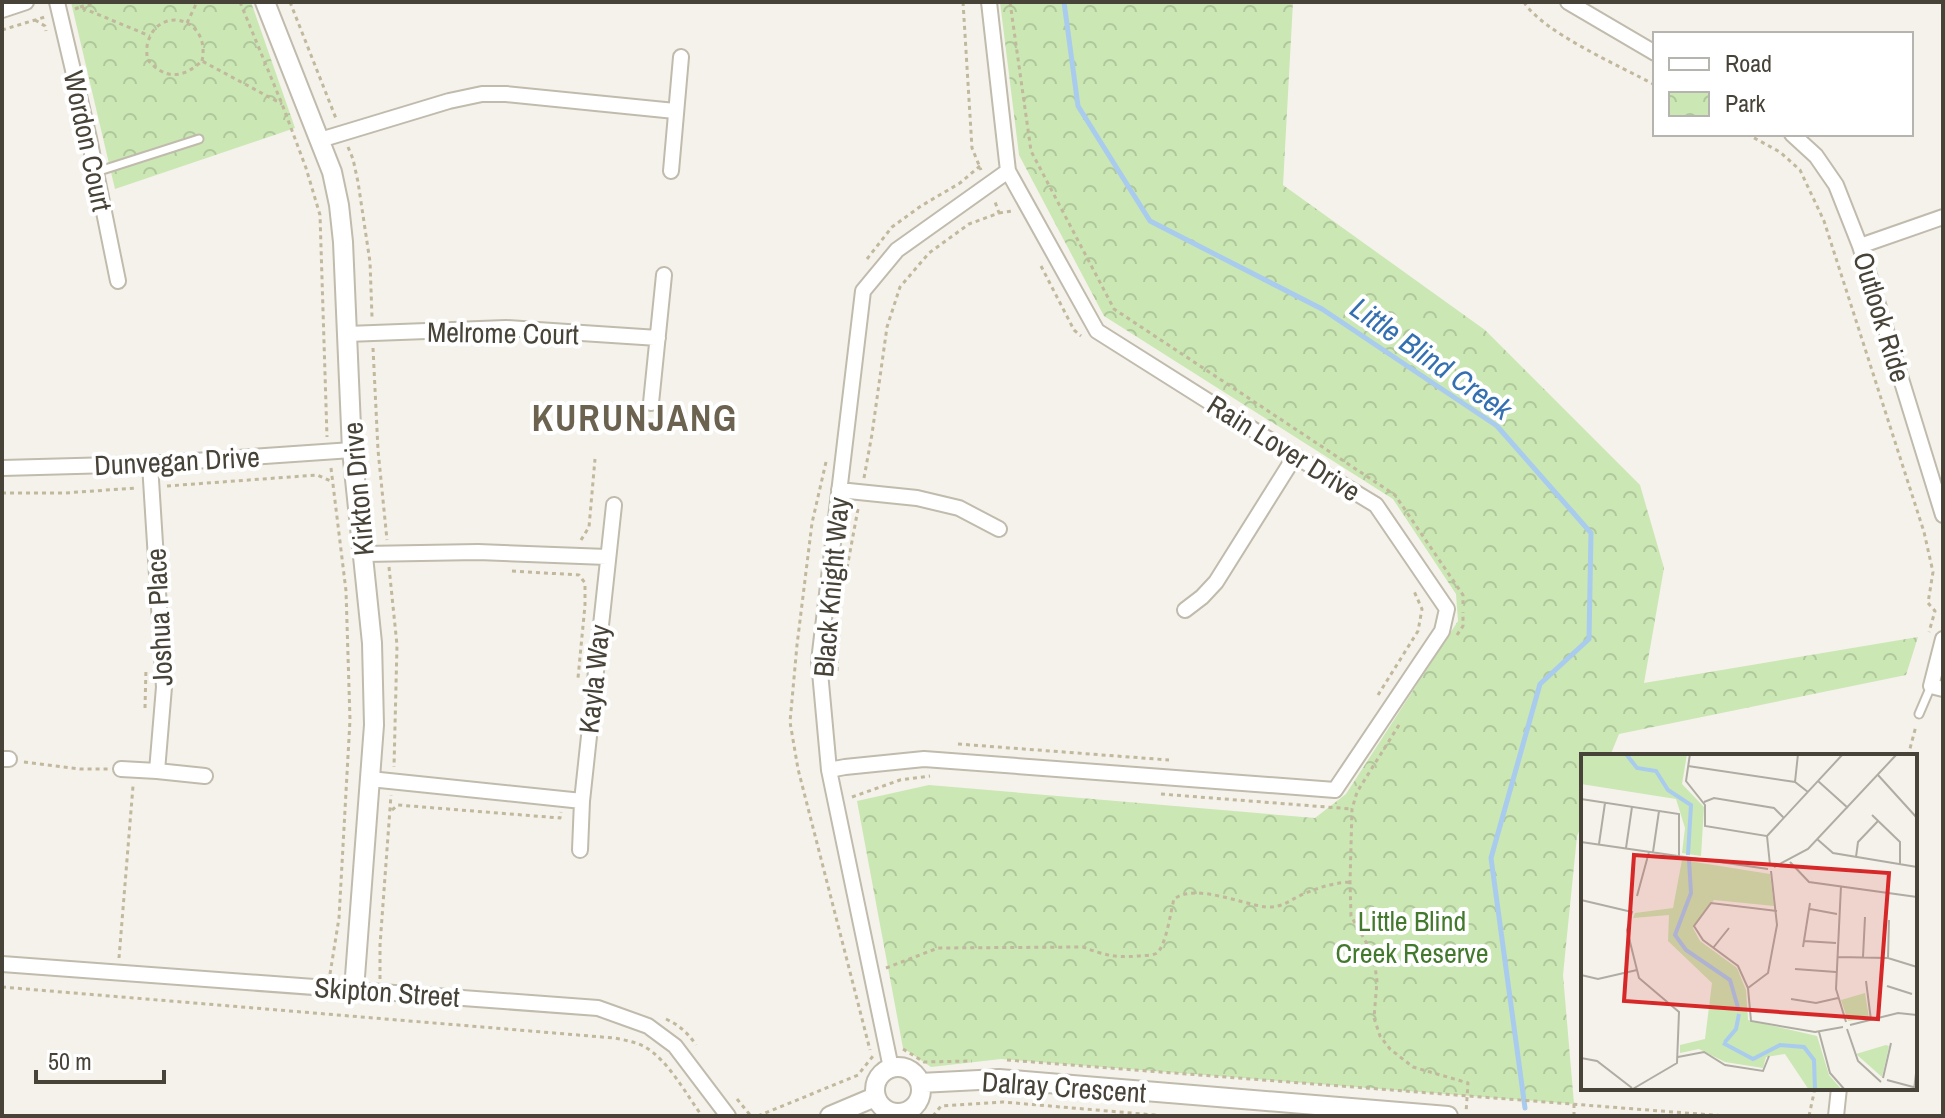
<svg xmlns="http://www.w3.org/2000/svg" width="1945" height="1118" font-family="'Archivo Narrow',sans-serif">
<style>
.park{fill:url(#park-crowns)}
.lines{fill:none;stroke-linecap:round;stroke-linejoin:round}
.stream{stroke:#a9cbee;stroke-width:5}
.service-casing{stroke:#c0bbad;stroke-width:11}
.minor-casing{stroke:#c0bbad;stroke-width:18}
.tertiary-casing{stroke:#c0bbad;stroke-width:22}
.path{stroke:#c1b89e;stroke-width:3;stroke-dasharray:4 4;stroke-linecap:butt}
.service{stroke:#fff;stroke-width:7}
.minor{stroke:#fff;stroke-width:14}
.tertiary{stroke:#fff;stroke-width:18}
.labels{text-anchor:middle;stroke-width:8;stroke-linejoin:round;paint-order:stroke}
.street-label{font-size:28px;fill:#484338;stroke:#fff}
.park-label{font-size:28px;fill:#42792d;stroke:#fff}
.water-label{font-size:30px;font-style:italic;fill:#3470b1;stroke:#fff}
.district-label{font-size:36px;font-weight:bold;letter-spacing:2px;fill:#6b6250;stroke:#fff}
.inset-river{fill:none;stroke:#a9cbee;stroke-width:4}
.inset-road{fill:none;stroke:#afaca3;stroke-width:2}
.view{fill:#d62828;fill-opacity:0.15;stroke:#d62828;stroke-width:4}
.inset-edge{fill:none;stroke:#484338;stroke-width:4}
</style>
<defs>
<pattern id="park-crowns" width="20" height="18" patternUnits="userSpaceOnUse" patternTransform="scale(2)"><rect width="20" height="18" fill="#cbe7b4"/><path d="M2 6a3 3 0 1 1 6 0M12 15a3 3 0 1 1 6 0" fill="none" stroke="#b0c79c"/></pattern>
</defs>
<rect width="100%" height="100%" fill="#f4f2ea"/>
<!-- park -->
<path class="park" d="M71 2H251L295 128 115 189Z
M1000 2H1293L1283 185 1485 330 1640 485 1664 568 1644 683 1918 637 1906 675 1619 734 1610 756H1583V822L1577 836 1563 975 1574 1104 1001 1059 931 1067 903 1048 857 801 929 785 1315 818 1346 794 1458 621 1456 594 1393 499 1104 316 1019 155Z"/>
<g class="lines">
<!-- stream -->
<path class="stream" d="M1064 2 1078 106 1150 221 1322 309 1497 426 1591 533 1589 639 1540 684 1491 858 1525 1108"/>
<defs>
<path id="service" d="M96 172 199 139
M1919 714 1931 686"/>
<path id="minor" d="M57 2 89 138 118 281
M1568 2 1655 53
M2 10 26 2
M1792 134 1816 156 1836 185 1860 246 1943 515
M320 140 449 101 482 94H506L675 111
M671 171 681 57
M1860 246 1943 217
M347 334 506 328 658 338
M651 403 664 275
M150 464 164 687 157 771
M2 468 150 464 352 450
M839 490 917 498 959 508 999 529
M364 554 478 552 607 557
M1185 610 1202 597 1216 582 1295 456
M1943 639 1931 686 1943 689
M2 759H9
M121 769 157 771 205 776
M829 770 845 767 924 759 1335 790 1442 631 1447 609 1376 505 1295 456 1097 331 1008 171 989 2
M370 779 582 801
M580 850 582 801 614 505
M2 964 598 1008 648 1026 675 1046 728 1116
M891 1068 829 770 819 661 863 291 897 250 1008 171
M905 1113 906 1116
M1836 1116 1839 1088"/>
<path id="tertiary" d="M265 2 332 172 339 205 343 242 352 450 372 643 374 725 354 990
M875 1090a23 23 0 1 1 46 0a23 23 0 1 1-46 0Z
M920 1083 999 1079 1448 1116
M830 1116 875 1097"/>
</defs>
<!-- service casing -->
<use href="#service" class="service-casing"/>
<!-- minor casing -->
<use href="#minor" class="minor-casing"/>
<!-- tertiary casing -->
<use href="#tertiary" class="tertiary-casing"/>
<!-- path -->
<path class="path" d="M240 2 282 104 306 168 320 215 327 437
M290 2 337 121
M963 2 972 148 981 170
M1010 2 1031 151 1114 309 1395 495 1463 595V604
M1524 2C1542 32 1622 67 1655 85
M80 7 95 2
M75 9 80 7 150 36
M35 20 45 26 46 31
M187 23 197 2
M2 30 45 17
M202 61C211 18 161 6 149 39 146 45 147 53 147 59 165 80 182 79 202 61L282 104
M1747 134 1780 152 1800 170 1824 221 1924 532 1933 572 1928 603 1935 611 1929 632
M348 147 353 159 358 182 370 262 372 317
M999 213 1012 211
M867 259 892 227 921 206 960 183 980 166
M1041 266 1074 330 1081 336
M373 348 378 450 387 540
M826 462 812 523 797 645 790 722 798 769 870 1050
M864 478 872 434 887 327 900 287 929 253 969 224 999 213 994 199
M167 486 317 475 333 482
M2 493H65L136 488
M581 540 589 527 595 459
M389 567 397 645 394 767
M847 568 858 509
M512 571 579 575 585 583V605L578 678
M1457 635 1463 626V612
M837 671 839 635
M1378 695 1418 631 1422 609 1413 589
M145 708 146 668
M1399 725 1357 792 1352 809 1350 882 1351 916 1370 949 1375 966 1377 981 1374 1018 1380 1036 1390 1049 1413 1067 1468 1083 1466 1113
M958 744 1169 760
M1908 756 1916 726
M24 762 80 769H108
M1161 794 1352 809
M852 797 900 780 930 776
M392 810 398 805 560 818 561 812
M119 958 133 786
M886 968 938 948 1083 947C1104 955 1115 958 1138 956 1144 955 1152 956 1157 953 1166 946 1171 910 1174 899 1196 883 1241 904 1266 907 1281 908 1289 901 1301 895 1317 888 1332 883 1350 882
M330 974 339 918 350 720 346 591 331 468
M380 979V945L391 795
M2 987 614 1038C625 1040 636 1042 645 1047 668 1060 686 1094 702 1116
M666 1019C679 1025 688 1033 696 1045
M903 1049 924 1062 972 1061
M1007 1060 1725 1116
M737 1099 751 1116
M758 1116 858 1075 873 1056
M933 1116 941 1106 1003 1102 1166 1116
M1574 1116V1104
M1809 1116 1815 1088"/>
<!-- service -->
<use href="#service" class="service"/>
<!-- minor -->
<use href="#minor" class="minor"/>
<!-- tertiary -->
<use href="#tertiary" class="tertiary"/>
</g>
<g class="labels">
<!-- street labels -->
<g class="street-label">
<text transform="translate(88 141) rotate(78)" y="10">Wordon Court</text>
<text transform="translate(1882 317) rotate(73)" y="10">Outlook Ride</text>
<text transform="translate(503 333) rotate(1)" y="10">Melrome Court</text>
<text transform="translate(1284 448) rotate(32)" y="10">Rain Lover Drive</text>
<text transform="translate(177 461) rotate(-3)" y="10">Dunvegan Drive</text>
<text transform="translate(358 489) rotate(-95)" y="10">Kirkton Drive</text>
<text transform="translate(831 587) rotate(-85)" y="10">Black Knight Way</text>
<text transform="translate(159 617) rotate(-93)" y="10">Joshua Place</text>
<text transform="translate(594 679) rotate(-84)" y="10">Kayla Way</text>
<text transform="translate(387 992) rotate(4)" y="10">Skipton Street</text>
<text transform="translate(1064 1087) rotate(4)" y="10">Dalray Crescent</text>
</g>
<!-- park labels -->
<g class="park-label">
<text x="1412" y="931">Little Blind<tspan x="1412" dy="32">Creek Reserve</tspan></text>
</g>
<!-- water labels -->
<g class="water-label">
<text transform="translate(1431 359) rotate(35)" y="10">Little Blind Creek</text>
</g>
<!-- district labels -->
<g class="district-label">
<text x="635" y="431">KURUNJANG</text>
</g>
</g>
<!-- overview -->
<g transform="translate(1581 754)">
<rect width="336" height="336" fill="#f4f2ea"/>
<path d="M106 0 101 30 123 53 120 102 101 99 104 74 95 45 0 30V1ZM101 106 189 120 193 152 133 146 112 174 119 187 156 214 165 236 167 266 236 282 248 321 261 336H228L204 300 185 303 182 314 144 308 118 295 99 299V291L124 285 131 229 87 187 88 161 52 164 54 159 92 154ZM284 239 288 264 267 267 260 246ZM308 292 301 323 275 300 305 291Z" fill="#cbe7b4"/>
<path class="inset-river" d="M45 0 56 14 75 17 87 36 110 51 107 101M108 106 110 139 94 181 105 196 149 226 158 257M144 288 155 275 158 260M142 289 172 305 199 291 223 293 233 306 234 336"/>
<path class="inset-road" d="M109 0 105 27 124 51V72L186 82 189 111M107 12 214 28 227 38M297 21 336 64M237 27 267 54M214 28 217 0M0 45 98 60V102M123 48 133 44 193 54 203 64M291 61 319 88V110M186 82 262 0M236 85 252 99 336 113M0 88 187 115M18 90 24 49M45 94 51 53M72 98 78 57M275 103 277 88 297 67M209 108 228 128 336 143M193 113 227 95 316 0M260 132 255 235 265 268M56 142 68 98M0 146 51 158 46 176 58 224 98 258 96 309 50 336M229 155 256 160M196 157 130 149 113 172 122 186 157 212 167 234 170 267 234 278 262 273M223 187 255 189M222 193 229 149M132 194 148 174M256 203 307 204 336 213M282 203 284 163M307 204 308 166M214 215 255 218M0 221 17 225 56 216M285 227 290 266M306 232 331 240M167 234 187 219 196 171 190 117M210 245 235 249 257 244M269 271 317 259 336 261M266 275 277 307 300 328M238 278 249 319 264 336M97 303 123 298 144 311 182 317 188 302M0 304 16 307 51 334M302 324 310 289M306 326 336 334M333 336 336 311"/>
<path class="view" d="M53 101 308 119 297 265 43 247Z"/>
<rect width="336" height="336" class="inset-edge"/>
</g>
<!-- border -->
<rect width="1945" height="1118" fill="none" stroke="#484338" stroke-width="8"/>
<!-- legend -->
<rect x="1653" y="32" width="260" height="104" fill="#ffffff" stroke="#b6b4af" stroke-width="2"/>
<rect x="1669" y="58" width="40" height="12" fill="#ffffff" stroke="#b6b4af" stroke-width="2"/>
<text x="1725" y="72" font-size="24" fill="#484338">Road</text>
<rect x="1669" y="92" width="40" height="24" fill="url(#park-crowns)" stroke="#b6b4af" stroke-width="2"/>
<text x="1725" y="112" font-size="24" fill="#484338">Park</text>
<!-- scale -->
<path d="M36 1070v12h128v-12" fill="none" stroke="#484338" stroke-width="4"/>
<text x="48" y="1070" font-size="24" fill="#484338" stroke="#ffffff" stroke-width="6" paint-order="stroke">50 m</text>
</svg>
